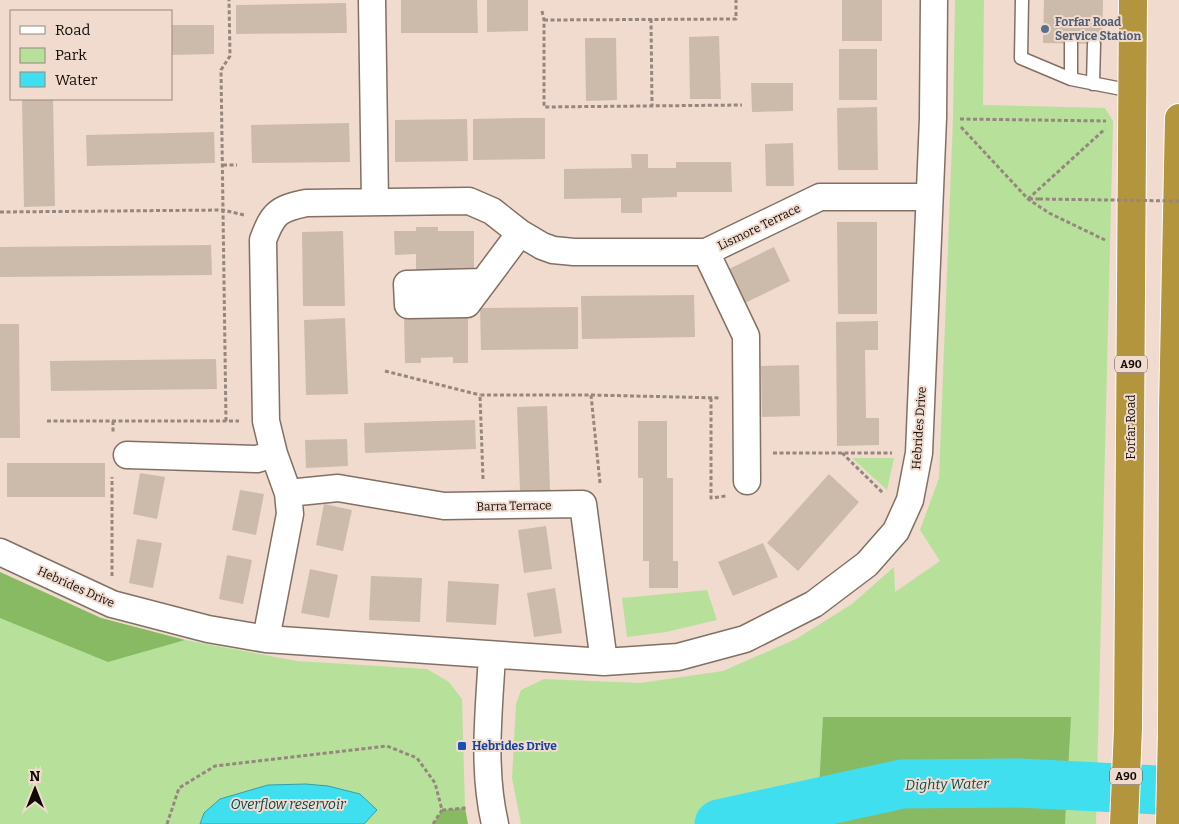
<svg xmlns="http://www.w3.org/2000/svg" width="1179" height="824" font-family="Bitter,serif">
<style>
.green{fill:#b7e19b}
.forest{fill:#87ba63}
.water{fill:#40dff0;stroke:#329faa}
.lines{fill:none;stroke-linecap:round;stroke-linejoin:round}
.river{stroke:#40dff0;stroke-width:49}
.building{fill:#ccbbab}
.lane-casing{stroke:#827064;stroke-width:15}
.street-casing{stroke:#827064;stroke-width:29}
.highway-casing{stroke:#fff;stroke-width:30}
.path{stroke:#96877e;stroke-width:3;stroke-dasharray:4 2.5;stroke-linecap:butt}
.lane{stroke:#fff;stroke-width:12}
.street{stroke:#fff;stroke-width:26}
.highway{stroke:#b3953d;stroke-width:28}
.path-bridge{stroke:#96877e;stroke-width:3;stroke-dasharray:4 2.5;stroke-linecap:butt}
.service-dot{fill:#5c6f8a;stroke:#f0dbce;stroke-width:2}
.transit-dot{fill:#1a4fb4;stroke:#f0dbce;stroke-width:2}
.labels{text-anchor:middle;stroke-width:4;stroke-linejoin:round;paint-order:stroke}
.shield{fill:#f0dbce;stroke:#544943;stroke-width:1}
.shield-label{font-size:11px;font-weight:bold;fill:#110b07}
.service-label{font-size:12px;font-weight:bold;fill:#4e5e75;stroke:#f0dbce;text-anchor:start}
.street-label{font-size:12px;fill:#110b07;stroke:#f0dbce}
.transit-label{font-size:12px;font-weight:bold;fill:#164399;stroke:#f0dbce;text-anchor:start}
.water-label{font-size:14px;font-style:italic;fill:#024b51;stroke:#f0dbce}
</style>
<rect width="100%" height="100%" fill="#f0dbce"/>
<!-- green -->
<path class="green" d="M955 0H984L983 105 1105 108 1113 121 1096 824H521L512 778 516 704 521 690 544 679 640 683 723 671 796 639 852 604 894 567 895 592 940 561 920 530 939 478 953 119Z
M852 458H894L887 490Z
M0 572 101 618 185 640 297 661 427 669 449 682 462 699 465 808 442 810 433 824H0Z
M707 590 717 620 666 632 627 637 622 598Z"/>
<!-- forest -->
<path class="forest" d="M0 572 101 618 185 640 108 662 0 618Z
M823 717H1071L1065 824H817Z
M465 808 468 824H433L442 810Z"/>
<!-- water -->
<path class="water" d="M306 784 328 786 360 794 377 810 364 824H200L204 813 220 799 268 785Z"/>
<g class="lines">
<!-- river -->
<path class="river" d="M719 824 902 784 1019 783 1179 791"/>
</g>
<!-- building -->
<path class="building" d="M401 0H477L478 33H401Z
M487 0H528V31L487 32Z
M842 0H882V41H842Z
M1044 0H1103L1102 44 1043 43Z
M346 3 347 33 236 34V5Z
M171 25H214V54L171 55Z
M719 36 721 99H690L689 37Z
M585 38H616L617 100 586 101Z
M839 49H877V100H839Z
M751 83H793V111L752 112Z
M22 99H53L55 206 24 207Z
M877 107 878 170H838L837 108Z
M521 118H545V159L473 160V119Z
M467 119 468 161 395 162V120Z
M349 123 350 162 252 163 251 125Z
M214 132 215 163 87 166 86 135Z
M793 143 794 186H766L765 144Z
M631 154H648V168H676V162H731L732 192H677V197L642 198V213H621V198L564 199V169L632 168Z
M837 222H877V314H838Z
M416 227H438V231H474V269H438V274H416V254L395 255 394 231H416Z
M343 231 345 306H303L302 232Z
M211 245 212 275 0 277V247Z
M774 247 790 281 743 304 727 270Z
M694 295 695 337 582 339 581 296Z
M578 307V349L481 350 480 308Z
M468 315V363H453V357L421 358V363H405L404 316Z
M345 318 348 394 306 395 304 320Z
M878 321V350H865L866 418H879V445L837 446 836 322Z
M0 324H19L20 438H0Z
M216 359 217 389 51 391 50 361Z
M799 365 800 416 762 417 761 366Z
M547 406 550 490 520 491 517 407Z
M475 420 476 449 365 453 364 423Z
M638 421H667V478H673V561H678V588H649V561H643V478H638Z
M347 439 348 466 306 468 305 440Z
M7 463H105V497H7Z
M140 473 165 477 157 519 133 514Z
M829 474 859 502 798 571 767 543Z
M240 490 264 494 256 535 232 530Z
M324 504 352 510 343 551 316 545Z
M546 526 552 569 524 573 518 530Z
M137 539 162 543 153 588 129 583Z
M763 543 778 577 733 596 718 562Z
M227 555 252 560 243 604 219 599Z
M310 569 338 575 329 618 301 613Z
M371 576 422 578 420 622 369 620Z
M448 581 499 584 496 625 446 622Z
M555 588 562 633 534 637 527 593Z"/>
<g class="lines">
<defs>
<path id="lane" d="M1022 0 1021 58 1071 79 1132 91
M1071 79V43
M1093 84 1094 44"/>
<path id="street" d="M372 0 375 202
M706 252 746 336 747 481
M482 282 407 284 408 305 467 304 520 233
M127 455 257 459 274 454
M288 493 338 488 444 506 583 504 604 662
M0 552 112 604 208 629 266 639 604 662 678 657 745 639 814 604 867 564 896 531 910 500 919 453 933 118 934 0
M266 639 290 514 288 493 274 454 266 421 263 240C273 213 278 209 306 203L469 201 492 211 520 233 542 246 553 250 574 252H706L820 197H929
M492 655C489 711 482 768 495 824"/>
<path id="highway" d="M1124 824 1128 728 1133 0
M1170 824 1172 730 1173 410 1179 118"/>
</defs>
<!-- lane casing -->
<use href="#lane" class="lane-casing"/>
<!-- street casing -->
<use href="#street" class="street-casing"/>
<!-- highway casing -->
<use href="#highway" class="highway-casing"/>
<!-- path -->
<path class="path" d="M542 11 544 20V107L742 105
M651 19 652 106
M544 20 736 19V0
M960 119 1106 121
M961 127 1028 199 1049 213 1105 240
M223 165H237
M1028 199 1105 129
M1029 199H1039
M0 212 223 210 244 215
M385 371 480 395
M591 395 720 398
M711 398V498L726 496
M47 421H239
M113 421V433
M226 421 221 70 230 56 229 0
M773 453H892
M842 453 883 493
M483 479 480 395H591L600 483
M112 576V477
M167 824 179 788 215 766 387 746 417 758 435 783 442 810 466 808
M433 824 442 810"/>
<!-- lane -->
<use href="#lane" class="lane"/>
<!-- street -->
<use href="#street" class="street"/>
<!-- highway -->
<use href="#highway" class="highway"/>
<!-- path-bridge -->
<path class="path-bridge" d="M1039 199 1179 201"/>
</g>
<!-- markers -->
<circle class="service-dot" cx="1045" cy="29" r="5"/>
<rect class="transit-dot" x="457" y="741" width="10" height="10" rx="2.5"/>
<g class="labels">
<!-- shield labels -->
<g class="shield">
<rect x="1115" y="355.5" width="32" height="17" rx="4"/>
<rect x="1110" y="767.5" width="32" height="17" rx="4"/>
</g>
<g class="shield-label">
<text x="1131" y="368">A90</text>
<text x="1126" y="780">A90</text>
</g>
<!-- service labels -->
<g class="service-label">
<text x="1055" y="26">Forfar Road<tspan x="1055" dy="14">Service Station</tspan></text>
</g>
<!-- street labels -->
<g class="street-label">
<text transform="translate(759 227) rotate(-26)" y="4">Lismore Terrace</text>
<text transform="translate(1131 427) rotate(-90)" y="4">Forfar Road</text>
<text transform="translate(919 428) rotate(-86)" y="4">Hebrides Drive</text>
<text transform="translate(514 506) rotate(-1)" y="4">Barra Terrace</text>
<text transform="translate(76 587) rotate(24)" y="4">Hebrides Drive</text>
</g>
<!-- transit labels -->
<g class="transit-label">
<text x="472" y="750">Hebrides Drive</text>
</g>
<!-- water labels -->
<g class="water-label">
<text transform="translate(947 784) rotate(-1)" y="5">Dighty Water</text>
<text x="288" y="809">Overflow reservoir</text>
</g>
</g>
<!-- legend -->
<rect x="10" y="10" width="162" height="90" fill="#f0dbce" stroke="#97887e"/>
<rect x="20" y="26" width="25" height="8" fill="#ffffff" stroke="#97887e"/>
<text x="55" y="35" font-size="15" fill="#110b07">Road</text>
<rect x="20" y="48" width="25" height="15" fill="#b7e19b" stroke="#97887e"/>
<text x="55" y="60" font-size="15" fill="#110b07">Park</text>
<rect x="20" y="72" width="25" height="15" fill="#40dff0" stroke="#97887e"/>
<text x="55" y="85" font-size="15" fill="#110b07">Water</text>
<!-- north arrow -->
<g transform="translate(35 789)" stroke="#f0dbce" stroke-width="4" paint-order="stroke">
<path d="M0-4L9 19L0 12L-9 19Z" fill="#110b07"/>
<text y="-8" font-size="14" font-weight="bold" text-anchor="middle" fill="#110b07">N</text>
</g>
</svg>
